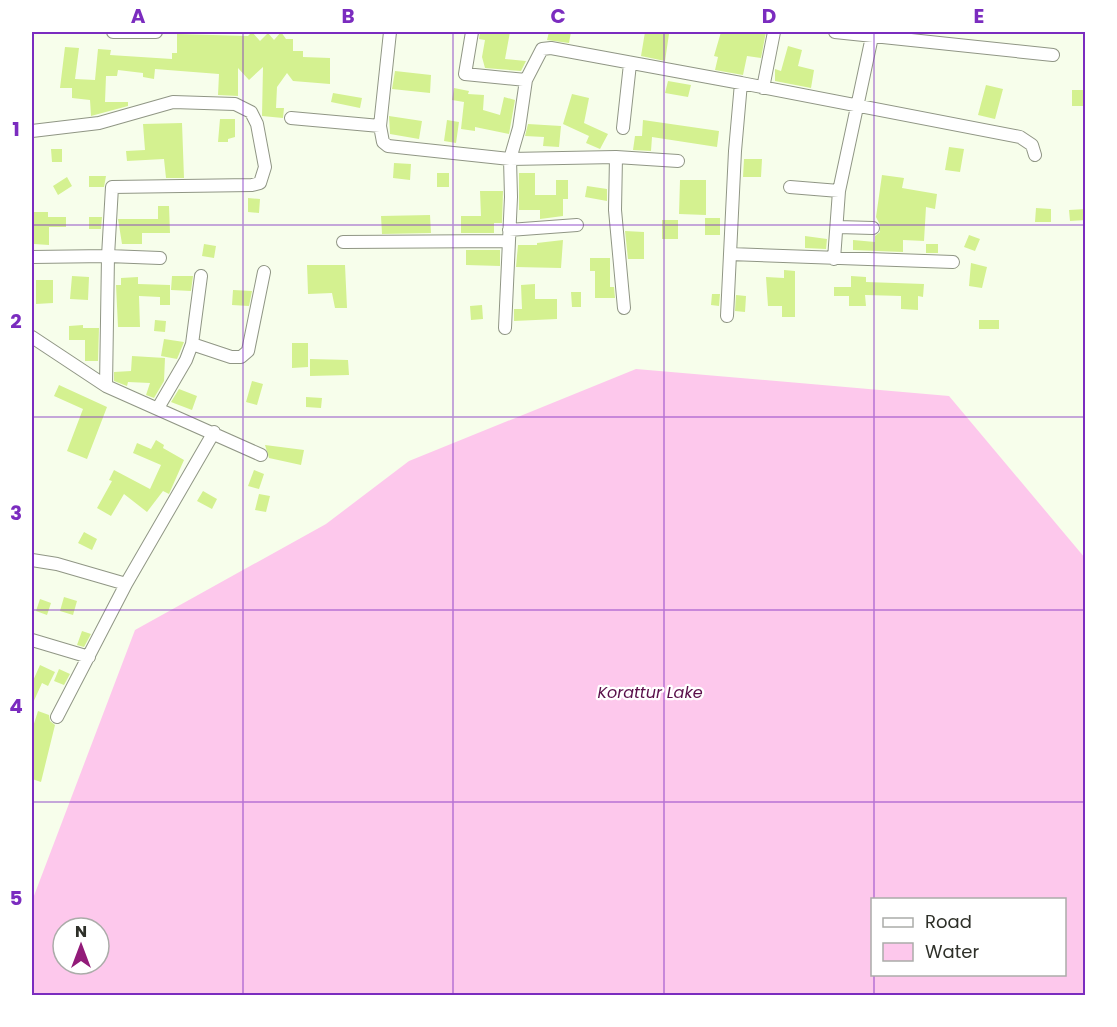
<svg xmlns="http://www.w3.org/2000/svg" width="1117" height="1027" font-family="Poppins,sans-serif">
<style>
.water{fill:#fdc8ec;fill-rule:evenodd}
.building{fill:#d4f190}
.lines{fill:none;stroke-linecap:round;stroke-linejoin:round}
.minor-casing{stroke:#909685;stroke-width:14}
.minor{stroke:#fff;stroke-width:12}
.grid{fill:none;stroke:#7b2cbf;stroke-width:1.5;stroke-opacity:0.55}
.labels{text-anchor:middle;stroke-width:4.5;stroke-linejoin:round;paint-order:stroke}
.water-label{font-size:16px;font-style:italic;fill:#590e49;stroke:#fff}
.neatline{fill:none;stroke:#7b2cbf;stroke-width:2}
.grid-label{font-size:20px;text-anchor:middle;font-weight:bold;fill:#7b2cbf}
</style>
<rect width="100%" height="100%" fill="#f7feeb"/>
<!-- water -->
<path class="water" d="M636 369 949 396 1085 558V995H32V901L135 630 326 524 409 461ZM872 900H1064V974H872ZM63 928H99V964H63Z"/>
<!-- building -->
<path class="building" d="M252 32 260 41 268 33 274 40 281 32 286 39H293V51H303V57L330 58V84L293 81 287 73 277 87 276 108H284L283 118 262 116 263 67 249 80 238 68V96L218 95 219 74 155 69 154 79 143 77V73L118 70 117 76H106L105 102H128V106L91 116 90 100 72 98V88H60L65 47 79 48 75 79 95 80 98 49 111 50 110 55 172 59V53H177V34L248 36Z
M480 32H510L505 59 526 61 521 71 485 68 482 57 485 40 479 39Z
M549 32H571L569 43 547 40Z
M645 32 669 34 665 61 641 56Z
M721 32H766L761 58 747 56 743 75 715 70 718 57 714 56Z
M788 46 802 50 798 66 814 70 811 88 775 81V69L781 71Z
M395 71 431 75 430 93 392 89Z
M668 81 691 85 688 97 665 93Z
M986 85 1003 89 995 119 978 115Z
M454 88 469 91 468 94 484 95 483 110 500 115 504 97 515 100 509 134 475 127V131L461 129 464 102 452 100Z
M1072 90H1084V106H1072Z
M333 93 362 98 360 108 331 102Z
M572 94 589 98 584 123 608 134 600 149 586 143 589 136 563 124Z
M389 116 422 121 419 139 390 134Z
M220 119H235V137L228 139V142H218Z
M447 120 459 122 456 143 444 141Z
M643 120 719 131 717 147 652 137 651 151 633 150 635 136H642Z
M182 123 184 178H166L164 159 127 161 126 151 145 150 143 124Z
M528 124 561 126 559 147 543 146 544 137 525 136Z
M949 147 964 149 960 172 945 170Z
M51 149H62V162H52Z
M744 159H762L761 177H743Z
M394 163 411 164 410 180 393 178Z
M437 173H449V187H437Z
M519 173H535V195H556V180H568V199H563V216L540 219V210H519Z
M882 175 904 178 902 188 937 194 935 209 926 207 924 241 903 240V252L853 250V240L875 242V236L880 232V225L876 217Z
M89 176H106L104 187H89Z
M67 177 72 186 58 195 53 186Z
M680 180H706V215L679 214Z
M587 186 607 189V201L585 197Z
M480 191H503L502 223H494V233H461V216H481Z
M248 198 260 199 259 213 248 212Z
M158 206H169L170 233H142V244H122L118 219H158Z
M1036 208 1051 209V222H1035Z
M1086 209V220L1070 221 1069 210Z
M32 212H48V217H66V227H49V245L34 244Z
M430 215 431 233 382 234 381 216Z
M89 217H102L101 229H89Z
M705 218H720V235H705Z
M662 220H678V239H662Z
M625 231 644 232V259H628Z
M969 235 980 239 975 251 964 247Z
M805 236 827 239 826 249 805 248Z
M563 240 561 268 516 267 518 245H537V243Z
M204 244 216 246 214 258 202 256Z
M926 244H938V253H926Z
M466 250H500V266L466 265Z
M590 258H610V287H614L615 298H595V271H590Z
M971 263 987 267 982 288 969 286Z
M307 265H345L347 308H335L332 293 308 294Z
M784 270 795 271V317H782V306H768L766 277 784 278Z
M72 276 89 277 88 300 70 299Z
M172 276H193L191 291 171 290Z
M851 276 866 277V282L924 284 923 297 918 296V310L901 309V296L865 295 866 306H849V296H834V287H851Z
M138 277V284L170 285V305H160V297L139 296 140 327H118L116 285H121V278Z
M36 280H53V303L36 304Z
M535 284V299H557V319L514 321V309H522L521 285Z
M233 290 252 291 249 306 232 305Z
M571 292H581V307H572Z
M712 294H720L719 306 711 305Z
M736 295 746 296 745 312 735 311Z
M482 305 483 319 471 320 470 306Z
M155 320 166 321 165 332 154 331Z
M979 320H999V329H979Z
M83 325V328H99L98 361H85V340H69V326Z
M164 339 184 342 177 359 161 356Z
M292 343H308V367L292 368Z
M132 356 165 358 164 381 154 398 146 395 150 383 128 382 127 386 114 381V372L131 371Z
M310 359 348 360 349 375 310 376Z
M252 381 263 384 257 405 246 402Z
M59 385 107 407 87 459 67 451 83 409 54 396Z
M179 389 197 396 192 410 171 402Z
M306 397 322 398 321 408 306 407Z
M156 440 164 445 163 448 184 460 169 494 163 491 147 512 124 494 111 516 97 508 112 481 109 480 114 470 150 489 161 465 133 453 137 443 151 449Z
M265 445 304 450 301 465 269 458Z
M254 470 264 474 259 489 248 486Z
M203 491 217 499 212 509 197 501Z
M259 494 270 496 266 512 255 510Z
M84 532 97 539 92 550 78 543Z
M64 597 77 601 73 615 60 611Z
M40 599 51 603 47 615 36 611Z
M82 631 91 634 84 647 77 645Z
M40 665 55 672 48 686 42 683 32 705V683Z
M59 669 70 674 64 685 54 681Z
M38 711 49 715 50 721 55 725 41 782 32 779V730Z"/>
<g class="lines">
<defs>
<path id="minor" d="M113 32H156
M390 32 380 126 383 142 388 146 510 159 616 157 678 161
M472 32 465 74 526 80
M835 32 1053 55
M741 83 1020 137 1032 145 1035 155
M763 88 774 32
M291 118 380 126
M623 128 630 64
M32 131 99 123 173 102 235 104 251 112 257 124 265 167 260 183 252 185 112 187 108 256 32 257
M616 157 615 210 624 308
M790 187 839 191
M838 227 873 228
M509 230 577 225
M343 242 509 241
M730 254 953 262
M834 259 839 191 873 32
M505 328 511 197 510 159 519 128 526 80 542 49 551 48 741 83 735 151 727 316
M32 337 106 386 261 455
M192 344 231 357H241L248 351 264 272
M106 386 108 256 160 258
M158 408 186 360 192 344 201 276
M32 560 57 564 126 584
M32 640 89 657
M57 717 126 584 214 432"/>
</defs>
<!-- minor casing -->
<use href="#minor" class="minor-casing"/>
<!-- minor -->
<use href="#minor" class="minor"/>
</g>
<!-- grid -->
<path class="grid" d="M243 32V996M453 32V996M664 32V996M874 32V900M32 225H1086M32 417H1086M32 610H1086M32 802H1086M874 974V996"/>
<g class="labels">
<!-- water labels -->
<g class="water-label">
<text x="650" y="698">Korattur Lake</text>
</g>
</g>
<!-- border -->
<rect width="1117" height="1027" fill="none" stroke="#ffffff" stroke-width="66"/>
<!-- legend -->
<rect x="871" y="898" width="195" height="78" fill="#ffffff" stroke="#abaca9" stroke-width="1.5"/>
<rect x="883" y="918" width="30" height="9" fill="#ffffff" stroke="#abaca9" stroke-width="1.5"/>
<text x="925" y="928" font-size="18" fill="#2e3029">Road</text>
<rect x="883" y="943" width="30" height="18" fill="#fdc8ec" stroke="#abaca9" stroke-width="1.5"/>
<text x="925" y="958" font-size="18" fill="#2e3029">Water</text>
<!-- north arrow -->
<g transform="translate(81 946)"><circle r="28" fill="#ffffff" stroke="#abaca9" stroke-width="1.5"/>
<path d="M0-4.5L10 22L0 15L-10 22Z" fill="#921b79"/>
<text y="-9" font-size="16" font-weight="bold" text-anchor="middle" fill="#2e3029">N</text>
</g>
<rect x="33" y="33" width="1051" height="961" class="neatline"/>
<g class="grid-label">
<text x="138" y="23">A</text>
<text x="348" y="23">B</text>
<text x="558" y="23">C</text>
<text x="769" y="23">D</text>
<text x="979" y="23">E</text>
<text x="16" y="136">1</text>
<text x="16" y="328">2</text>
<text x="16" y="520">3</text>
<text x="16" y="713">4</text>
<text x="16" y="905">5</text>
</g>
</svg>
